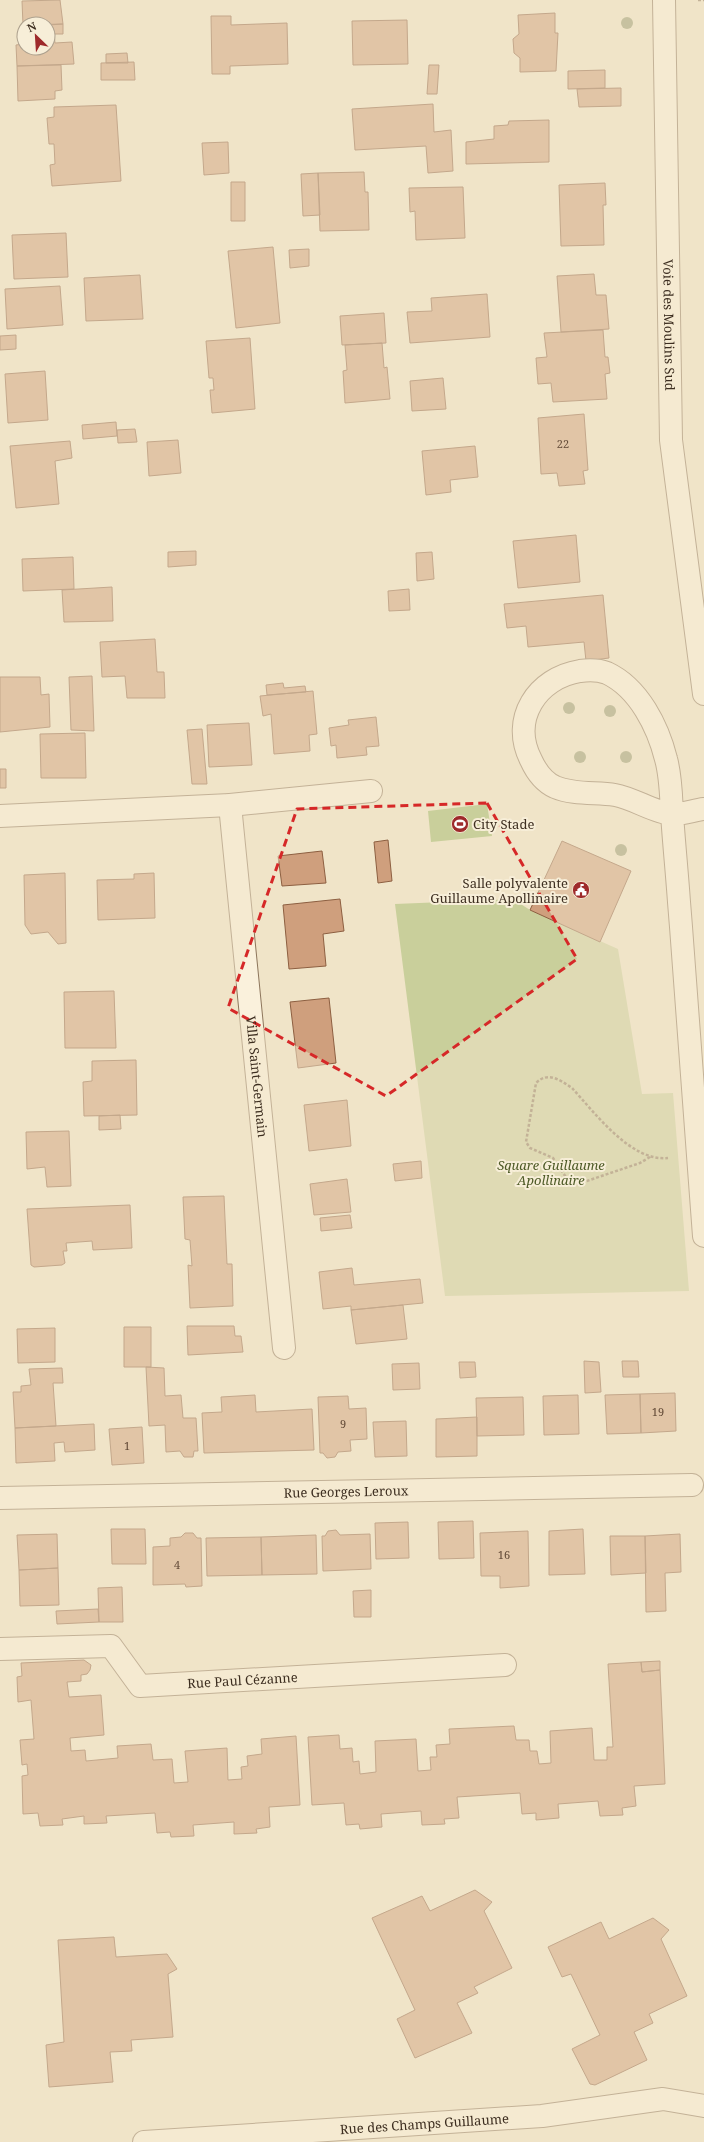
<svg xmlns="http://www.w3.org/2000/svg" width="704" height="2142" font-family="'Noto Serif',serif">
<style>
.green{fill:#c9cf9b}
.building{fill:#cf9f7d;stroke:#8d5f41}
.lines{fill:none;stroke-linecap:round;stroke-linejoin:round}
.minor-casing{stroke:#8d765c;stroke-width:24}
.path{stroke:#8d765c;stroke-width:2.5;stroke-dasharray:3 2;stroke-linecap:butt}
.minor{stroke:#faf1dc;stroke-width:22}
.tree{fill:#96986f}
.marked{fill:none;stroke:#d62828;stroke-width:3;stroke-dasharray:8 5;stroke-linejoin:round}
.labels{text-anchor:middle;stroke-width:4;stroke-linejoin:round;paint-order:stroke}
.number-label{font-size:11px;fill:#624a37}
.street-label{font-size:13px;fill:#3d2e20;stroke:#f7eed8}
.poi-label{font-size:13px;fill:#3d2e20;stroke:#f7eed8;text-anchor:start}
.park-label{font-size:13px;font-style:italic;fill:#4d5a26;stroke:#f7eed8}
</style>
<rect width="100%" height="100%" fill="#f0e4c8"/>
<!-- green -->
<path class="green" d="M487 804 492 836 431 842 428 811Z
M513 899 530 910 618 949 642 1094 673 1093 689 1291 445 1296 395 904Z"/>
<!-- building -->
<path class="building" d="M60 0 63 24 23 25 22 1Z
M555 13V33H558L556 71 520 72V58L514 53 513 39 519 34 518 15Z
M211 16H231V25L287 23 288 64 230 66V74H212Z
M407 20 408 64 353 65 352 21Z
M63 24V34H54L55 43 72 42 74 64 17 66 16 45 24 44 23 25 24 48H48V25Z
M127 53 128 63H106V54Z
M134 62 135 80H101V63Z
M61 65 62 90 55 91V99L18 101 17 66Z
M429 65H439L437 94H427Z
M605 70V88L568 89V71Z
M621 88V106L579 107 577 89Z
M433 104 434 132 451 130 453 171 428 173 426 146 355 150 352 109Z
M116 105 121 181 52 186 50 165 55 164 54 144H49L47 118 54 117V107Z
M549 120V162L466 164V142L494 139V126L508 125 509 121Z
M228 142 229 173 204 175 202 143Z
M364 172 365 192H368L369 230 320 231 318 173Z
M318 173 320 215 303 216 301 174Z
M231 182H245V221H231Z
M605 183 606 205H603L604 245 561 246 559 185Z
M463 187 465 238 416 240 415 211 410 212 409 188Z
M66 233 68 277 14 279 12 235Z
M273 247 280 323 236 328 228 251Z
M309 249V266L290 268 289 250Z
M594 274 596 295H606L609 329 561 332 557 276Z
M140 275 143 319 86 321 84 278Z
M60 286 63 325 7 329 5 289Z
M487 294 490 337 410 343 407 312 432 311 431 298Z
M384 313 386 343 342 345 340 316Z
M603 330 605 357H608L610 373 605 374 607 399 553 402 551 383 538 384 536 358 547 357 544 333Z
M16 335V349L0 350V336Z
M250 338 255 409 212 413 210 390H214L213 378H209L206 341Z
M382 343 384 368 387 367 390 399 345 403 343 371 347 370 345 345Z
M45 371 48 420 8 423 5 374Z
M443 378 446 409 412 411 410 381Z
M584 414 588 470 583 471 585 484 559 486 557 473 541 474 538 418Z
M116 422 117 436 83 439 82 425Z
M135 429 137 442 118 443 117 430Z
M178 440 181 473 149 476 147 442Z
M70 441 72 458 55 461 59 504 16 508 10 446Z
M475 446 478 477 450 480 451 492 426 495 422 451Z
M576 535 580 582 518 588 513 541Z
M196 551V565L168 567V552Z
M432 552 434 579 417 581 416 553Z
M73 557 74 589 23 591 22 559Z
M112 587 113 621 64 622 62 590Z
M409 589 410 610 389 611 388 591Z
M603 595 609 658 586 661 584 642 528 647 526 626 507 628 504 604Z
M155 639 157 672H164L165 698H127L125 676 102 677 100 642Z
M92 676 94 731 71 730 69 677Z
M0 677H40L41 695 49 694 50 727 0 732Z
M283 683 284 688 305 686 306 692 267 695 266 685Z
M313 691 317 734 309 735 310 751 274 754 271 714 263 716 260 696Z
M376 717 379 746 366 747 367 755 337 758 336 745 331 746 329 728 349 725 348 720Z
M249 723 252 765 209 767 207 725Z
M202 729 207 784H192L187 730Z
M85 733 86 778H41L40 734Z
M0 769H6V788H0Z
M388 840 392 881 378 883 374 842Z
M562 841 631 871 600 942 530 910Z
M322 851 326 883 282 886 278 856Z
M65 873 66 943 58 944 48 932 31 934 25 925 24 875Z
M154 873 155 918 98 920 97 880 134 879V874Z
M340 899 344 931 323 934 326 966 289 969 283 905Z
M114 991 116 1048H65L64 992Z
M329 998 336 1063 298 1068 290 1002Z
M136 1060 137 1115 84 1116 83 1082 92 1081V1061Z
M347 1100 351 1146 309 1151 304 1105Z
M120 1115 121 1129 99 1130V1116Z
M69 1131 71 1186 47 1187 45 1167 27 1169 26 1132Z
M421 1161 422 1178 395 1181 393 1164Z
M347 1179 351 1212 314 1215 310 1184Z
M224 1196 227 1264H232L233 1306 190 1308 188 1265 192 1266 190 1240 185 1239 183 1197Z
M130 1205 132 1248 93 1250 92 1241 66 1243 67 1251H63L65 1263 62 1265 34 1267 31 1265 27 1209Z
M350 1215 352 1228 321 1231 320 1218Z
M352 1268 354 1285 420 1279 423 1303 351 1310V1306L323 1309 319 1272Z
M403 1305 407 1339 356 1344 351 1310Z
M187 1326H234L235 1336H241L243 1352 188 1355Z
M124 1327H151V1367H124Z
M55 1328V1362L18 1363 17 1329Z
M584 1361 599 1362 601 1392 585 1393Z
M622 1361H638L639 1377H623Z
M459 1362H475L476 1377 460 1378Z
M419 1363 420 1389 393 1390 392 1364Z
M146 1367 164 1368 165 1396 181 1395 183 1418H196L198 1451H194L193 1457H184L180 1451 166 1452 165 1425 149 1426Z
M62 1368 63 1383H53L56 1426 15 1428 13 1392H21V1386L31 1385 29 1369Z
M675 1393 676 1431 641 1433 640 1394Z
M640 1394 641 1433 607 1434 605 1395Z
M255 1395 256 1412 312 1409 314 1450 204 1453 202 1413 222 1412 221 1397Z
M578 1395 579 1434 544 1435 543 1396Z
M348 1396 349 1409 366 1408 367 1439 350 1440 351 1451 338 1452 335 1457 327 1458 323 1453H320L318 1397Z
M523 1397 524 1435 477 1436 476 1398Z
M477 1417V1456L436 1457V1419Z
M406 1421 407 1456 375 1457 373 1422Z
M94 1424 95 1450 65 1452 64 1442 54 1443 55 1461 16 1463 15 1428Z
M142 1427 144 1463 112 1465 109 1429Z
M473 1521 474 1558 439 1559 438 1522Z
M408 1522 409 1558 376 1559 375 1523Z
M111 1529H145L146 1564H112Z
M583 1529 585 1574 549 1575V1531Z
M336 1530 340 1535 370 1534 371 1569 323 1571 322 1536H325L328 1531Z
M528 1531 529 1586 500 1588V1576H481L480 1533Z
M185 1533H193L197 1538H201L202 1586 186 1587 185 1584 153 1585V1547L170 1546V1538L181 1537Z
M57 1534 58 1568 19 1570 17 1535Z
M680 1534 681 1572 665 1573 666 1611 646 1612 645 1536Z
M316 1535 317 1574 262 1575 261 1537Z
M610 1536H645L646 1573 611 1575Z
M261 1537 262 1575 207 1576 206 1538Z
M58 1568 59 1605 20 1606 19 1570Z
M122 1587 123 1622H99L98 1588Z
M371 1590V1617H354L353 1591Z
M98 1609 99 1622 57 1624 56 1611Z
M84 1660 91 1665 90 1670 87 1674 81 1675V1681L67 1682 69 1697 101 1695 104 1735 70 1738 71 1751 85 1750 86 1761 118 1758 117 1746 151 1744 153 1760 172 1759 174 1783 188 1782 185 1751 227 1748 228 1780 242 1779 241 1767 248 1766 247 1756 262 1754 261 1739 296 1736 300 1805 269 1807 270 1827 256 1829 257 1833 234 1834V1822L193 1825 194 1836 171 1837 170 1832 157 1833 155 1813 106 1816 107 1823 84 1824V1816L62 1819 63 1825 40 1826 38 1813 23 1814 22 1776 28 1775 27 1764 22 1765 20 1740 34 1739 31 1700 18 1702 17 1677 22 1676 21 1663Z
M660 1661V1670L642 1672 641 1662Z
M641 1662 642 1672 660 1670 665 1784 634 1786 636 1806 622 1808 623 1815 600 1816 598 1801 558 1804 559 1818 536 1820V1813L522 1814 520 1793 457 1797 459 1818 444 1819 445 1824 422 1825 421 1811 381 1814 382 1827 360 1829 359 1824 346 1825 344 1803 312 1805 308 1737 339 1735 340 1749 352 1748 353 1762 359 1761 360 1774 376 1772 375 1741 416 1739 418 1771 431 1770 430 1757H437L436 1745 450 1744 449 1729 514 1726 516 1740H529L530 1751H537L539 1764 551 1763 550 1731 592 1728 594 1760H607V1747H613L608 1664Z
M475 1890 492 1902 484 1911 512 1968 474 1987 478 1993 457 2003 472 2033 415 2058 397 2019 415 2010 372 1918 422 1896 430 1911Z
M653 1918 669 1930 661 1939 687 1996 649 2014 653 2023 634 2032 647 2060 595 2085 590 2084 572 2049 600 2035 571 1974 562 1977 548 1947 601 1922 609 1939Z
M114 1937 116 1957 167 1954 177 1969 168 1974 173 2037 131 2040 132 2051 110 2052 113 2082 49 2087 46 2045 64 2042 58 1940Z"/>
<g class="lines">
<defs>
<g id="minor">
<path id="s1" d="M664 0 671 440 704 694"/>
<path id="s2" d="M230 805 284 1348"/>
<path d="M704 809C694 810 682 815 672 814 655 813 633 798 615 795 596 792 574 795 555 787 544 782 536 771 531 760 510 719 537 678 580 671 588 670 599 670 607 673 639 688 658 727 666 759 671 777 671 796 672 814 674 844 677 873 679 902 688 1013 696 1124 704 1236"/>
<path d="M0 816 230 805 371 791"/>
<path id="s3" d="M0 1498 692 1485"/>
<path id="s4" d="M0 1649 111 1646 140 1686 505 1665"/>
<path id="s5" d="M144 2142 542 2116 663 2099 704 2106"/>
</g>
</defs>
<!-- minor casing -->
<use href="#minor" class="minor-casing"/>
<!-- path -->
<path class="path" d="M698 0H704
M650 1157 640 1163 572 1186 553 1158 530 1148 526 1142 536 1083C548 1071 560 1080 572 1088 595 1113 631 1162 668 1158"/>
<!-- minor -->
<use href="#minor" class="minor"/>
</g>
<!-- trees -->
<g class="tree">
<circle cx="627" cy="23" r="6"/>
<circle cx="569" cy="708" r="6"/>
<circle cx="610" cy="711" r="6"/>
<circle cx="580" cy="757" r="6"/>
<circle cx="626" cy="757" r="6"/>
<circle cx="621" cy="850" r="6"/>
</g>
<!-- marked area -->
<path d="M0 0H704V2142H0ZM487 803 577 959 386 1096 228 1008 297 809Z" fill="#f0e4c8" fill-opacity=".55" fill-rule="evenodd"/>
<path class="marked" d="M487 803 577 959 386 1096 228 1008 297 809Z"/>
<!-- icons -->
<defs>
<symbol id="stadium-disc" viewBox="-11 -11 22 22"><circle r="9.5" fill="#9e2a2b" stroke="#f7eed8"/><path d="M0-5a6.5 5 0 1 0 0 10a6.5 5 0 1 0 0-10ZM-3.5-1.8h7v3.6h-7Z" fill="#fff"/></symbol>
<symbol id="civic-disc" viewBox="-11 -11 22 22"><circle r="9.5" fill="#9e2a2b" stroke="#f7eed8"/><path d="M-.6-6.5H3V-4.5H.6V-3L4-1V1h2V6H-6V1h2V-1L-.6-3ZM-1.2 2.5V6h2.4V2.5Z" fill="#fff"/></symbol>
</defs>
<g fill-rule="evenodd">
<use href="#stadium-disc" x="450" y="814" width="20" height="20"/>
<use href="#civic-disc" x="571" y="880" width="20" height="20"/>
</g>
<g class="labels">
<!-- number labels -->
<g class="number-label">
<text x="563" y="448">22</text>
<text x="658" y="1416">19</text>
<text x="343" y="1428">9</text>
<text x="127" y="1450">1</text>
<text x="504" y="1559">16</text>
<text x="177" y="1569">4</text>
</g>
<!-- street labels -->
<g class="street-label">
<text dy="5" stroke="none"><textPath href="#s1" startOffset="325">Voie des Moulins Sud</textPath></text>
<text dy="5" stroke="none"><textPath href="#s2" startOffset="273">Villa Saint-Germain</textPath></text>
<text dy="5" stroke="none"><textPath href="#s3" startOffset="346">Rue Georges Leroux</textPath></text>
<text dy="5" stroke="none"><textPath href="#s4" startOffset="263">Rue Paul Cézanne</textPath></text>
<text dy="5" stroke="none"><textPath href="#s5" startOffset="281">Rue des Champs Guillaume</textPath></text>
</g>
<!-- poi labels -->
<g class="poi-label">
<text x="473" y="829">City Stade</text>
<text x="568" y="888" text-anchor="end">Salle polyvalente<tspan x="568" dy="15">Guillaume Apollinaire</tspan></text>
</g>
<!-- park labels -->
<g class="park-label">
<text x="551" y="1170">Square Guillaume<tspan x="551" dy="15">Apollinaire</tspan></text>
</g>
</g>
<!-- north arrow -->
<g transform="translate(36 36) rotate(335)"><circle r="19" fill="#f7eed8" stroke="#ada18e"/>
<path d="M0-3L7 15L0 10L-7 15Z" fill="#9e2a2b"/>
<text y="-6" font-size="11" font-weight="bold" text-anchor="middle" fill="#3d2e20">N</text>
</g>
</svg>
